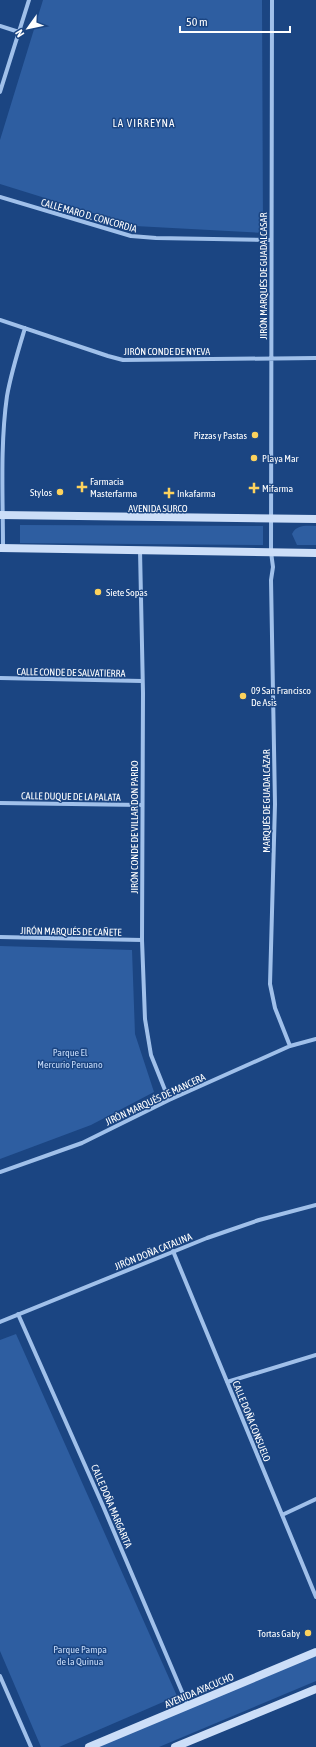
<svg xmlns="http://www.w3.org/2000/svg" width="316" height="1747" font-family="'Asap Condensed',sans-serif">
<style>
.green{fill:#2e5ea1}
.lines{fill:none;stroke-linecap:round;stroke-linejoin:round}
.minor{stroke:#a0c0ea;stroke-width:4}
.secondary{stroke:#ccdef8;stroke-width:8}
.poi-dot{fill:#fcd25d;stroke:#1b4582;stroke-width:1.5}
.labels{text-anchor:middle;stroke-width:3;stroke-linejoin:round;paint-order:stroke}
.street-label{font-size:10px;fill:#fff;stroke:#1b4582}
.poi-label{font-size:10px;fill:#fff;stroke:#1b4582;text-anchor:start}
.park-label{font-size:10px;fill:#c5daf8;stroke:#1b4582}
.neighbourhood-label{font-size:11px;letter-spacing:1px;fill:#fff;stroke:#1b4582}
</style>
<rect width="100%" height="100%" fill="#1b4582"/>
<!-- green -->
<path class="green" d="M43 0H262L263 233 135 226 0 184V140Z
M20 525 263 526V545L20 543Z
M316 526V545H297L292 534C297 524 307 526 316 526Z
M0 946 132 950 135 1034 154 1092 91 1125 0 1159Z
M16 1334 177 1696 59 1747H41L0 1651V1340Z
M316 1654V1681L159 1747H96Z"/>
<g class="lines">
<!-- minor -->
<path class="minor" d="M272 0 271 552 273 567 271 580 275 804 270 984 275 1008 290 1046
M0 26 19 32
M0 92 29 0
M0 197 131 236 156 238 271 240
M0 320 108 356 123 360 316 358
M3 548C3 498 0 445 7 396 11 373 18 351 25 328
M140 550 143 693 142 940 145 1019 151 1055 169 1100
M0 678 142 681
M0 803 142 805
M0 937 142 940
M0 1172 82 1143 169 1100 290 1046 316 1039
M173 1251 316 1597
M18 1314 103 1506 188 1706
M0 1322 207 1238 259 1220 316 1205
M227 1382 316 1355
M282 1515 316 1499
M0 1676 31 1747"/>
<!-- secondary -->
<path class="secondary" d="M0 515 316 519
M0 548 316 553
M89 1747 316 1652
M175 1747 316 1689"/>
</g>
<!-- markers -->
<g class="poi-dot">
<circle cx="255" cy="435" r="4"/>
<circle cx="254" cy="458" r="4"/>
<path d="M80 481h4v4h4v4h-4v4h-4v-4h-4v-4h4z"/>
<path d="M252 482h4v4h4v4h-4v4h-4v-4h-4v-4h4z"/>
<circle cx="60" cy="492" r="4"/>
<path d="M167 487h4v4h4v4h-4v4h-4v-4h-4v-4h4z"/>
<circle cx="98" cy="592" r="4"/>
<circle cx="243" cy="696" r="4"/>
<circle cx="308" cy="1633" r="4"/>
</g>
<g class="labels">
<!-- street labels -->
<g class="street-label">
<text transform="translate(89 215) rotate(16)" y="4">CALLE MARO D. CONCORDIA</text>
<text transform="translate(263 276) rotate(-90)" y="4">JIRÓN MARQUÉS DE GUADALCASAR</text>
<text x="167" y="355">JIRÓN CONDE DE NYEVA</text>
<text x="158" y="512">AVENIDA SURCO</text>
<text transform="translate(71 672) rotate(1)" y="4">CALLE CONDE DE SALVATIERRA</text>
<text transform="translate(71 796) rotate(1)" y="4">CALLE DUQUE DE LA PALATA</text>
<text transform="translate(266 801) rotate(-90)" y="4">MARQUÉS DE GUADALCÁZAR</text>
<text transform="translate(134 827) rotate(-90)" y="4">JIRÓN CONDE DE VILLAR DON PARDO</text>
<text transform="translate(71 931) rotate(1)" y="4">JIRÓN MARQUÉS DE CAÑETE</text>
<text transform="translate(155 1099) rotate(-25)" y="4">JIRÓN MARQUÉS DE MANCERA</text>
<text transform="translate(153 1251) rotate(-22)" y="4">JIRÓN DOÑA CATALINA</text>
<text transform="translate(252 1421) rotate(68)" y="4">CALLE DOÑA CONSUELO</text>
<text transform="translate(112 1506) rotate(67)" y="4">CALLE DOÑA MARGARITA</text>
<text transform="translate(199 1690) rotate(-23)" y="4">AVENIDA AYACUCHO</text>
</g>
<!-- poi labels -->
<g class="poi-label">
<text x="247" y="439" text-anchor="end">Pizzas y Pastas</text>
<text x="262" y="462">Playa Mar</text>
<text x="90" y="485">Farmacia<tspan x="90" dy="12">Masterfarma</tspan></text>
<text x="262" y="492">Mifarma</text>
<text x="52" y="496" text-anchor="end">Stylos</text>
<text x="177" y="497">Inkafarma</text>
<text x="106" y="596">Siete Sopas</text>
<text x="251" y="694">09 San Francisco<tspan x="251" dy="12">De Asis</tspan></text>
<text x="300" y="1637" text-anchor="end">Tortas Gaby</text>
</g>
<!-- park labels -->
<g class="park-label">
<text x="70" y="1056">Parque El<tspan x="70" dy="12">Mercurio Peruano</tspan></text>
<text x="80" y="1653">Parque Pampa<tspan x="80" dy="12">de la Quinua</tspan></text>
</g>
<!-- neighbourhood labels -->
<g class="neighbourhood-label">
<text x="144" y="127">LA VIRREYNA</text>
</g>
</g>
<!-- north arrow -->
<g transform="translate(28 28) rotate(237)" stroke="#1b4582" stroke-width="3" paint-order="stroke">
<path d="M0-3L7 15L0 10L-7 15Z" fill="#ffffff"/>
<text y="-6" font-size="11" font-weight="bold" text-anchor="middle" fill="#ffffff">N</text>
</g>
<!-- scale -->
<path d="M180 26v6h110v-6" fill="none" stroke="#ffffff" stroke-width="2"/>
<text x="186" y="26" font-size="12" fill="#ffffff" stroke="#1b4582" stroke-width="3" paint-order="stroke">50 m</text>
</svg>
